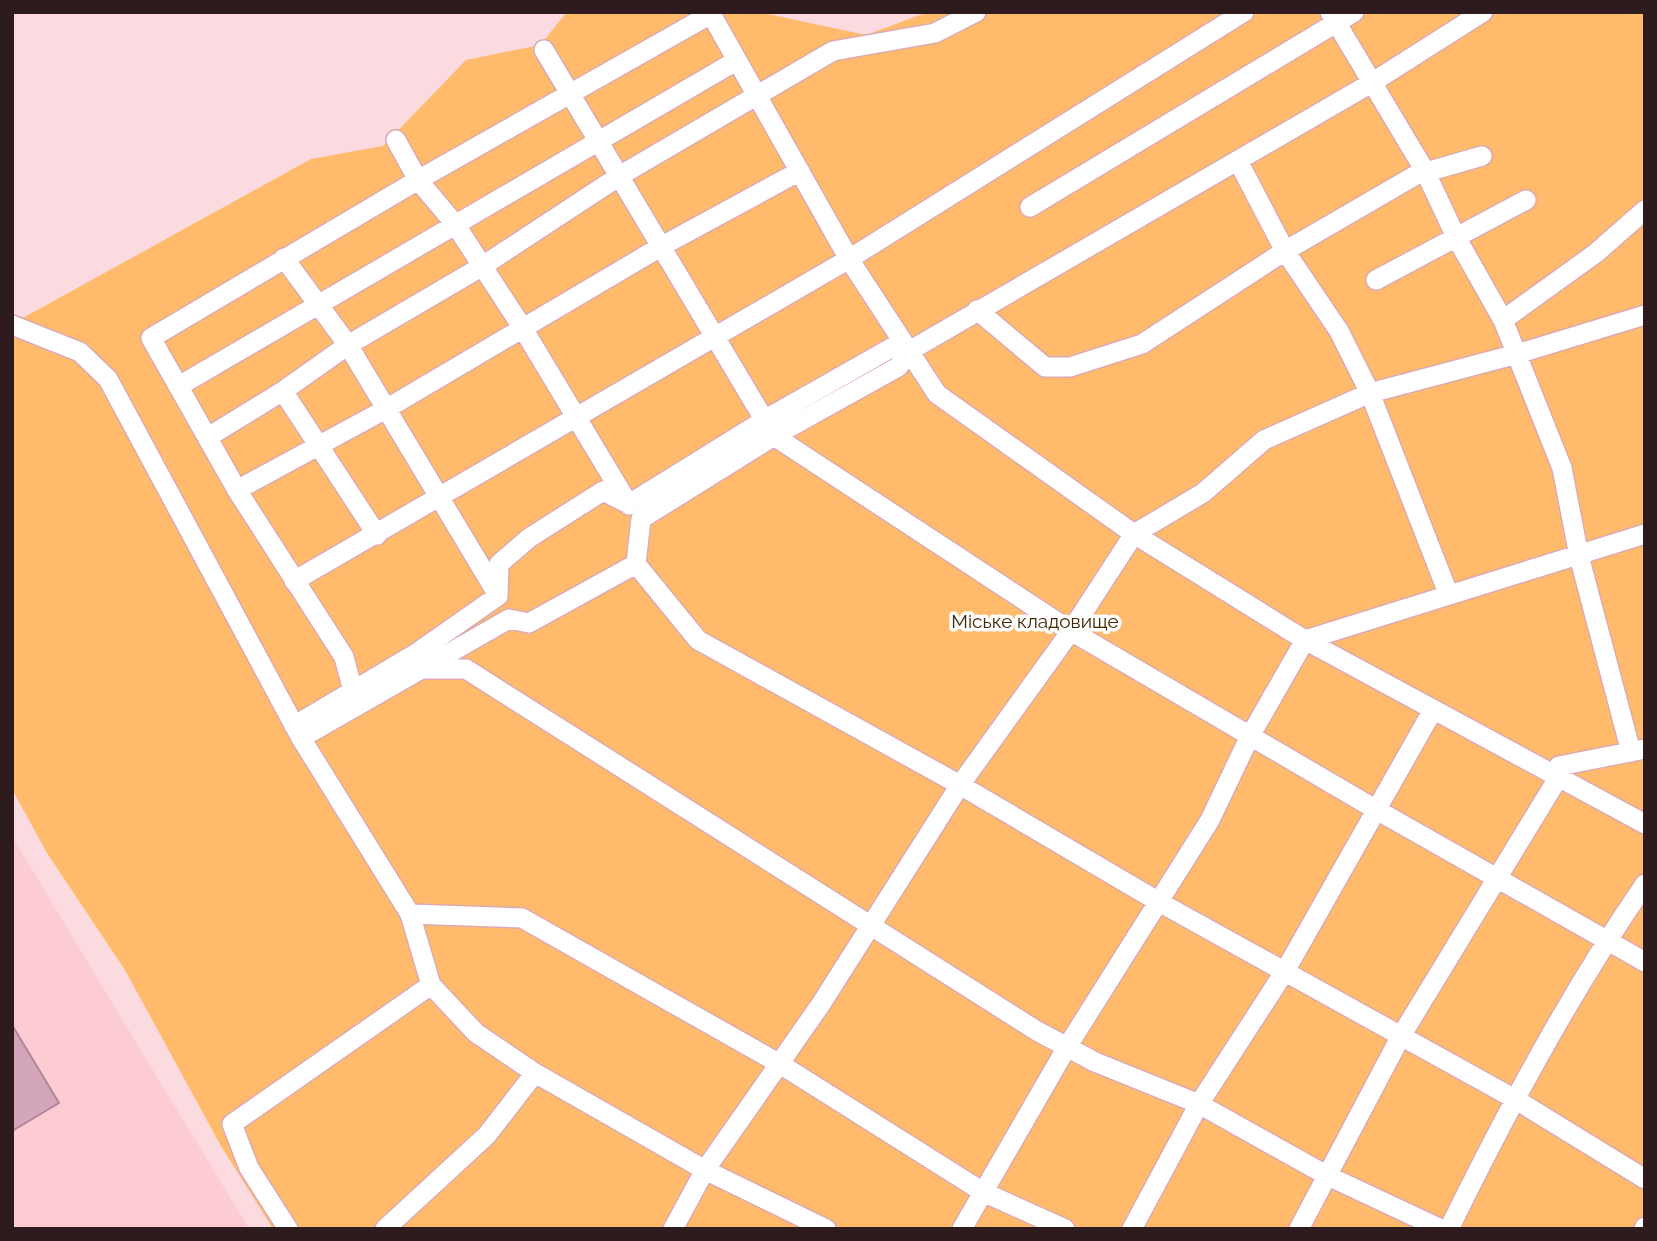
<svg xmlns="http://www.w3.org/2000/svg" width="1657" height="1241" font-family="Raleway,sans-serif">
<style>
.built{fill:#fdcbd2}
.green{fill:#ffbb6b}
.building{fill:#d4a6bb;stroke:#b2869b;stroke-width:2}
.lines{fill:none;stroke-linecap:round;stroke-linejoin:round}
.minor-casing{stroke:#ddaab1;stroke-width:22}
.minor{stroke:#fff;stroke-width:19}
.labels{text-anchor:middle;stroke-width:7;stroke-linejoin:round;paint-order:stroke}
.park-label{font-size:19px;fill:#432804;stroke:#fff}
</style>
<rect width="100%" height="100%" fill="#fbdbdf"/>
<!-- built -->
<path class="built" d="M12 837 249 1229H12Z"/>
<!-- green -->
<path class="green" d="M567 12H759L866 35 928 12H1645V1229H273L221 1146 125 970 47 853 12 789V324L311 159 383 146 466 60 540 45Z"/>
<!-- building -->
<path class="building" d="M12 1025 59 1103 12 1131Z"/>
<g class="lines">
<defs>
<path id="minor" d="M1330 12 1425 171 1456 237 1503 320 1562 468 1579 556 1631 752
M544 50 774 436 1071 631 1375 809 1645 962
M396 140 418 180 455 224 522 327 629 505
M1238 161 1285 251 1339 331 1370 393 1448 593
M1030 207 1354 12
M284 258 348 345 498 595
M1376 280 1526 200
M977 310 1045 367H1070L1142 344 1285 251 1416 175 1482 156
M1503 320 1596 253 1645 210
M12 325 80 352 108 379 301 738 410 914 431 985 476 1033 535 1073 705 1170 826 1229
M179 386 736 61
M283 391 377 535
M208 437 283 391 348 345 481 267 621 175 833 51 935 33 976 12
M237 490 386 409 662 246 800 171
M636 564 698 640 960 785 1159 902 1513 1098 1645 1179
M294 581 849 259 1244 12
M415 654 421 669H466L1037 1031 1095 1062 1199 1104 1326 1175 1441 1229
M353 691 344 657 237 490 151 338 418 180 711 14 849 259 937 394 1134 534 1305 640 1645 824
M294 726 415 654 498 596 499 564 529 538 603 491 629 504 766 419 891 348 911 350
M301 738 509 619 529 623 636 564 641 519 774 436 898 367 911 350 1373 82 1483 12
M410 914 522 918 780 1064 983 1192 1065 1229
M288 1229 249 1168 232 1124 431 985
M385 1229 487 1135 535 1073
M673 1229 705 1170 821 1004 960 785 1071 631 1134 534 1203 493 1264 440 1370 393 1517 354 1645 315
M962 1229 1067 1047 1210 820 1250 736 1305 640 1645 534
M1132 1229 1199 1104 1285 971 1433 710
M1299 1229 1401 1036 1555 783 1559 766 1645 749
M1449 1229C1508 1109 1570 993 1645 884
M1644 1229 1645 1227"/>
</defs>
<!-- minor casing -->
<use href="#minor" class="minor-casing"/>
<!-- minor -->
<use href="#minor" class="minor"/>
</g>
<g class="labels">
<!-- park labels -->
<g class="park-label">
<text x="1035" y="628">Міське кладовище</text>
</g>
</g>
<!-- border -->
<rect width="1657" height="1241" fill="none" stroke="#2e1b1e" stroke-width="28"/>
</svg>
